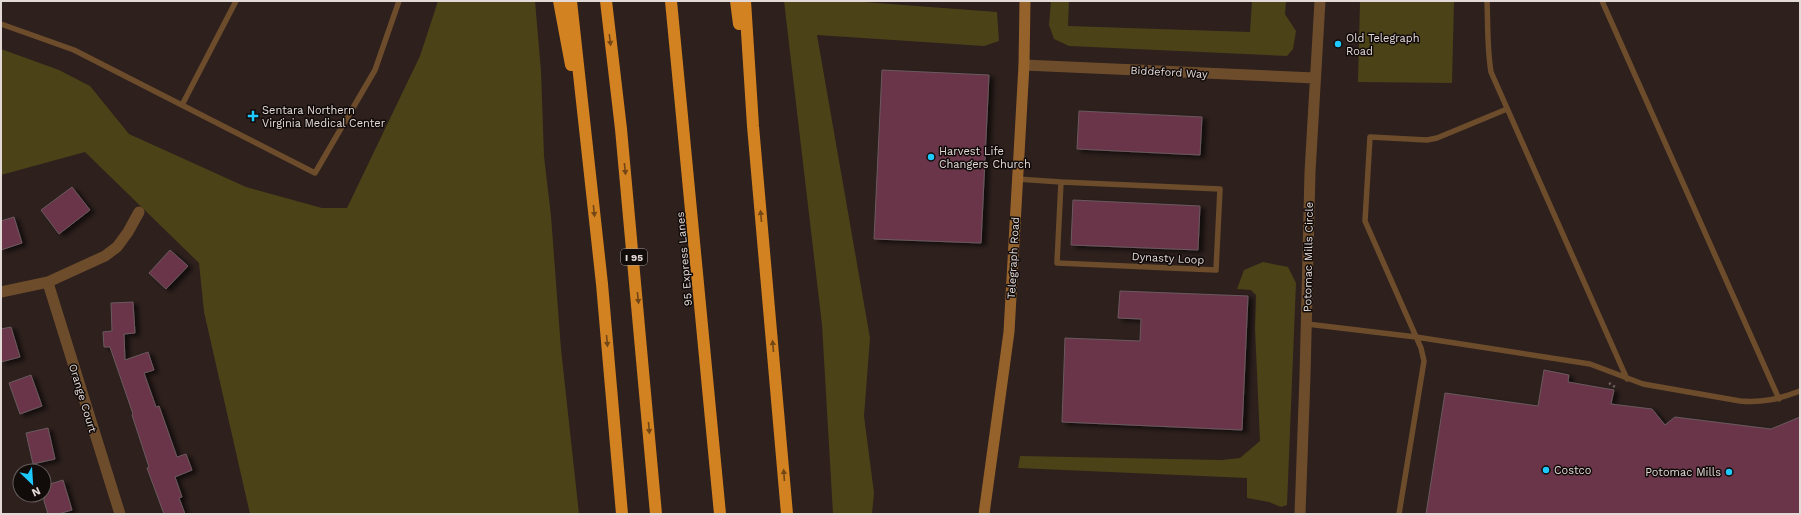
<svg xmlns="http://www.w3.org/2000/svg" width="1801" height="515" font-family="'Work Sans',sans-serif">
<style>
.green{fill:#4b4218}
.building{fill:#6b3448;stroke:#6a5a5f;filter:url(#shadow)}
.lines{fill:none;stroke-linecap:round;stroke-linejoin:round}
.path{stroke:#6d625f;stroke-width:2.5;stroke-dasharray:2 3;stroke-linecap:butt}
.service{stroke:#6d4c2c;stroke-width:5.5}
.minor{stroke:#6d4c2c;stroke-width:11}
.tertiary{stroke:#6d4c2c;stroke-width:11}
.secondary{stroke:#96622c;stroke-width:11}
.motorway{stroke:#d28220;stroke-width:12}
.oneway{fill:#724615}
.poi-dot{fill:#1ec9fd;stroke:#110b0a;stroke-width:1.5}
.labels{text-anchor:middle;stroke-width:3;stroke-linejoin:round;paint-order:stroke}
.shield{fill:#110b0a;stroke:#a49c9a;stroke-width:1}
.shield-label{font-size:10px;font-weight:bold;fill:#e3dad8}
.poi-label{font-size:11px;fill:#e3dad8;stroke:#110b0a;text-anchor:start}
.street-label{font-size:11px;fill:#e3dad8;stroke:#110b0a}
</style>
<defs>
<filter id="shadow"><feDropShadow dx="4.5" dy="2.5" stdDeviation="2" flood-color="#0009"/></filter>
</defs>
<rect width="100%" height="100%" fill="#2d201d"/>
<!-- green -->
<path class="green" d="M438 1H535L541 71 544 156 551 216 561 349 579 514H250L204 312 199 263 85 152 1 175V49L59 70 90 86 129 134 246 187 322 208H347L420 56Z
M784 1H850L997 12 999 41 984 46 817 35 870 338 864 416 874 493 872 514H833L822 325Z
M1051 1H1069L1068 26 1250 32 1252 1H1286L1285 14 1296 31 1293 49 1287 56 1069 46 1054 39 1049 25Z
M1360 1H1454L1452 83 1358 82Z
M1263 262 1288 267 1296 283 1287 505 1281 507 1269 502 1247 498V478L1018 468 1020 456 1221 460 1240 458 1260 441 1255 328 1256 295 1251 290 1237 289 1244 270Z"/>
<!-- building -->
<path class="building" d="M882 70 989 75 981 243 874 239Z
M1079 111 1202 117 1200 155 1077 149Z
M72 187 90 210 59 234 41 210Z
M1073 200 1200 206 1198 250 1071 245Z
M14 217 22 243 1 250V221Z
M170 250 188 266 166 289 149 273Z
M1120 291 1248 296 1242 430 1062 422 1065 338 1140 341 1141 319 1118 318Z
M133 302 135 333 124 334 125 360 148 352 154 370 144 373 156 407 159 406 177 457 186 454 192 470 175 477 182 497 179 498 185 514H164L147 468 149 467 132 415 133 414 110 347H104L103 332 112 331 111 303Z
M11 327 20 357 1 362V329Z
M1544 370 1569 375 1568 382 1614 390 1611 404 1652 409 1665 425 1675 417 1771 429 1800 417V514H1426L1445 393 1538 406Z
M31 375 42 406 20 414 9 383Z
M48 428 55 459 33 464 26 433Z
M63 480 72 510 58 514H48L44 501V486Z"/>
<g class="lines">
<!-- path -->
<path class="path" d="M1609 383 1615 387"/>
<!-- service -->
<path class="service" d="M1487 1C1488 25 1487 48 1491 72L1627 379
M1602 1 1779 399
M1 24 74 50 315 173 375 70 399 1
M182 105 236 1
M1017 179 1061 182
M1061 182 1220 189 1216 270 1057 263Z
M1307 324 1416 337 1590 364 1643 384 1740 401C1762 403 1779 399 1800 391
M1399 514 1424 361 1421 348 1365 221 1370 137 1427 140 1437 138 1507 109"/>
<!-- minor -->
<path class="minor" d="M48 283 120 514
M1 292 48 282 105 256 117 247 128 232 139 212"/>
<!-- tertiary -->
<path class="tertiary" d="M1024 65 1315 78
M1300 514 1305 376 1310 172 1320 1"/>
<!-- secondary -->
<path class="secondary" d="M984 514 1009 332 1024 65 1025 1"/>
<!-- motorway -->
<path class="motorway" d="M559 1 571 65
M571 1 602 284 622 514
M606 1 621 129 656 514
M671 1 720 514
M736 1 739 24
M745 1 753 126 787 514"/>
</g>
<!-- one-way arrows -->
<defs><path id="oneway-solid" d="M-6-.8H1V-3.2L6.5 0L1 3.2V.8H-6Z"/></defs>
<g class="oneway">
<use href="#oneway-solid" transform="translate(610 40) rotate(83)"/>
<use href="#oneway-solid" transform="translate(625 169) rotate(84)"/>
<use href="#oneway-solid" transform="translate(594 211) rotate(84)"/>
<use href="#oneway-solid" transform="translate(761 216) rotate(-95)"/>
<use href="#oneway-solid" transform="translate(638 298) rotate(84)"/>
<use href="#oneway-solid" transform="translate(607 341) rotate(85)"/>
<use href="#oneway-solid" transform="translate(773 346) rotate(-95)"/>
<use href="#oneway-solid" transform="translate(649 428) rotate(85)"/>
<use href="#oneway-solid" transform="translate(784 475) rotate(-94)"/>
</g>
<!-- markers -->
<g class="poi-dot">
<circle cx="1338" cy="44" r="4"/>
<path d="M251 110h4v4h4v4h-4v4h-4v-4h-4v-4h4z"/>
<circle cx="931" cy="157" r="4"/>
<circle cx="1546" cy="470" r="4"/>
<circle cx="1729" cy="472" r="4"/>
</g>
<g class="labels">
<!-- shield labels -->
<rect class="shield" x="621" y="249" width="26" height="16" rx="3"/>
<g class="shield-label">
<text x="634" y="261">I 95</text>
</g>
<!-- poi labels -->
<g class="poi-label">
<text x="1346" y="42">Old Telegraph<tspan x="1346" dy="13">Road</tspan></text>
<text x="262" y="114">Sentara Northern<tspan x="262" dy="13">Virginia Medical Center</tspan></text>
<text x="939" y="155">Harvest Life<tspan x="939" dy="13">Changers Church</tspan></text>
<text x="1554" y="474">Costco</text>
<text x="1721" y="476" text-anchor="end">Potomac Mills</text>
</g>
<!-- street labels -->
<g class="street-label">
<text transform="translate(1169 72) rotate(3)" y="4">Biddeford Way</text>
<text transform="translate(1308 257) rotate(-89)" y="4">Potomac Mills Circle</text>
<text transform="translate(1013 258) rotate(-87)" y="4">Telegraph Road</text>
<text transform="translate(1168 258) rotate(3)" y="4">Dynasty Loop</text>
<text transform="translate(684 259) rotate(-95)" y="4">95 Express Lanes</text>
<text transform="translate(83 398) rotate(73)" y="4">Orange Court</text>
</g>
</g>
<!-- border -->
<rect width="1801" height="515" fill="none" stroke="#e3dad8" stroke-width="4"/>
<!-- north arrow -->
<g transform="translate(32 483) rotate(155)"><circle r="19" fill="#110b0a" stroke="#655e5c"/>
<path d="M0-3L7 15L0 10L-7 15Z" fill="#1ec9fd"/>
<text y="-6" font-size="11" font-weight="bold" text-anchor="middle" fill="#e3dad8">N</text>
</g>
</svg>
